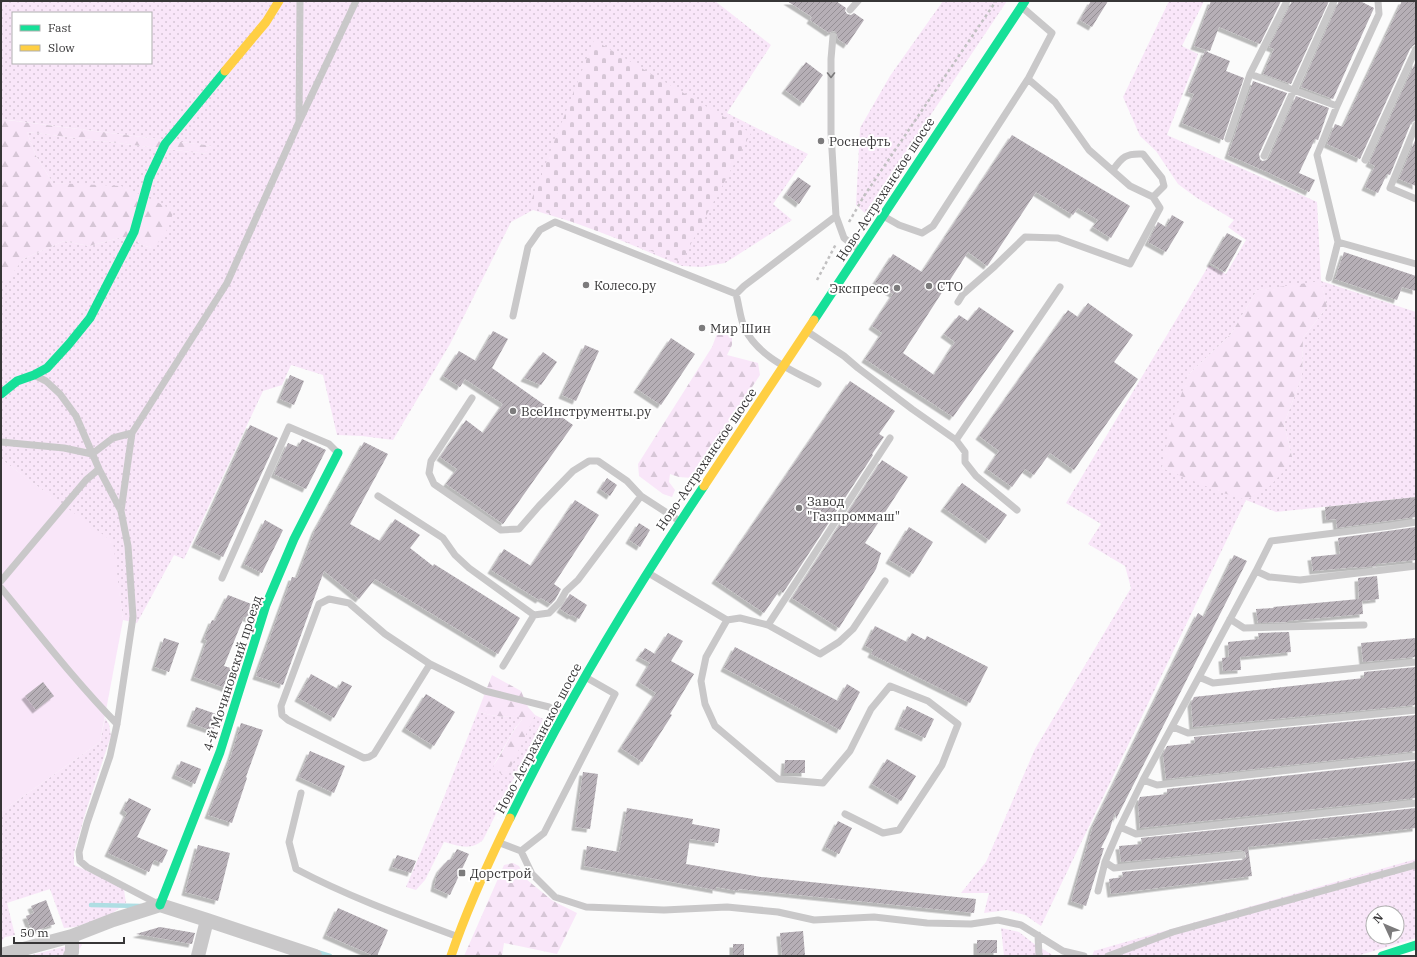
<svg xmlns="http://www.w3.org/2000/svg" width="1417" height="957" font-family="'IBM Plex Serif',serif">
<style>
.grass{fill:url(#grass-dots);fill-rule:evenodd}
.forest{fill:url(#forest-firs)}
.cemetery{fill:url(#cemetery-stones)}
.garden{fill:#f9e6f9}
.lines{fill:none;stroke-linecap:round;stroke-linejoin:round}
.stream{stroke:#afdee3;stroke-width:4.5}
.building{fill:url(#building-hatch);filter:url(#shadow)}
.path{stroke:#c1c0c1;stroke-width:2.5;stroke-dasharray:3 3;stroke-linecap:butt}
.lane{stroke:#c9c8c9;stroke-width:7}
.street{stroke:#c9c8c9;stroke-width:14}
.fast{stroke:#16e098;stroke-width:9}
.slow{stroke:#ffcf43;stroke-width:9}
.oneway{stroke:#797879}
.poi-dot{fill:#7c7b7c;stroke:#fff;stroke-width:1.5}
.labels{text-anchor:middle;stroke-width:4;stroke-linejoin:round;paint-order:stroke}
.poi-label{font-size:13px;fill:#373637;stroke:#fff;text-anchor:start}
.street-label{font-size:13px;fill:#373637;stroke:#fff}
</style>
<defs>
<pattern id="grass-dots" width="8" height="8" patternUnits="userSpaceOnUse"><rect width="8" height="8" fill="#f9e6f9"/><path d="M2 2h.1M6 6h.1" fill="none" stroke="#d6c6d6" stroke-width="1.8" stroke-linecap="round"/></pattern>
<pattern id="forest-firs" width="22" height="20" patternUnits="userSpaceOnUse"><rect width="22" height="20" fill="#f9e6f9"/><path d="M5 1l3.5 6h-7zM16 11l3.5 6h-7z" fill="#d6c6d6"/></pattern>
<pattern id="cemetery-stones" width="16" height="16" patternUnits="userSpaceOnUse"><rect width="16" height="16" fill="#f9e6f9"/><path d="M2 7V4a2 2 0 0 1 4 0v3zM10 15v-3a2 2 0 0 1 4 0v3z" fill="#d6c6d6"/></pattern>
<pattern id="building-hatch" width="6" height="6" patternUnits="userSpaceOnUse"><rect width="6" height="6" fill="#b6afb6"/><path d="M-1 1l2-2M0 6l6-6M5 7l2-2" fill="none" stroke="#958f95"/></pattern>
<filter id="shadow"><feDropShadow dx="-3.5" dy="3.5" stdDeviation="0" flood-color="#0004"/></filter>
</defs>
<rect width="100%" height="100%" fill="#fbfbfb"/>
<!-- grass -->
<path class="grass" d="M1 1H715L771 45 727 113 808 154 773 204 792 220 725 263 702 267 682 266 589 227 533 210 511 222 450 344 393 440 362 436 337 435 323 375 291 365 282 385 263 391 184 559 174 555 137 623 123 620 112 542 1 459V281L7 280 23 259 64 241 89 246 119 238 152 248 83 185 53 183 36 156 27 132 207 154 212 146 1 119ZM13 13H151V63H13Z
M943 1H1007L865 213 856 205 860 128 890 76Z
M1169 1H1204L1182 46 1198 54 1167 135 1317 202 1321 281 1416 312V497L1276 512 1246 500 1041 926 1025 915 1007 910 984 913 989 893H961L986 862 1035 749 1131 588 1125 566 1088 544 1101 524 1066 503 1209 265 1226 274 1246 240 1228 227 1234 220 1197 198 1178 184 1156 151 1140 136 1123 97ZM1321 282 1327 307 1303 338 1302 376 1284 424 1293 461 1194 480 1162 468 1188 375 1231 334 1257 290Z
M478 711C491 717 506 717 521 717L522 720 515 728 493 766 525 734 535 715 543 719 483 840C470 851 460 846 444 842L425 880 416 890 406 887 442 802Z
M105 718 109 724 111 736 86 811 74 853V865L114 883 124 890 126 903 110 915 75 927 64 928 50 889 7 903 15 935 5 937 1 942V812L100 742Z
M1416 859V938L1357 956H1092L1094 951ZM1373 913H1397V937H1373Z
M1001 928 1019 932 1033 943 1054 956H1004Z
M83 942 76 956H28Z"/>
<!-- forest -->
<path class="forest" d="M1 119 7 120 213 146 207 154 27 132 36 156 53 183 121 186 153 200 174 211 164 237 152 248 119 238 89 246 64 241 23 259 7 281H1Z
M1321 281 1327 307 1303 338 1302 376 1284 424 1293 461 1270 486 1246 500 1220 492 1162 468 1171 424 1188 375 1231 334 1257 290Z
M718 331 732 337V345L727 355 758 363 760 375 692 478 679 477 670 474 669 482 675 490 672 497 663 494 639 476 638 464 712 347Z
M492 675 521 691 528 707 535 715 510 769 502 775 493 766C504 752 509 734 522 720L521 717C506 717 491 717 478 711Z
M513 863 519 866 526 879 553 901 577 913 557 954 504 943 502 956H464L504 865Z"/>
<!-- cemetery -->
<path class="cemetery" d="M594 40 751 133 681 262 529 206Z"/>
<!-- garden -->
<path class="garden" d="M1 459 113 542 123 620 100 742 1 812Z"/>
<g class="lines">
<!-- stream -->
<path class="stream" d="M91 905 141 906
M317 952 330 956"/>
</g>
<!-- building -->
<path class="building" d="M787 1H836L846 8 845 11 847 14 851 15 854 13 864 20 847 45 838 39 836 32 833 31 829 33 810 20 812 17Z
M1091 1H1108L1092 27 1080 20Z
M1211 1H1281L1260 44 1219 27 1210 51 1194 46Z
M1292 1H1329L1291 84 1263 74 1274 49 1269 47Z
M1339 1H1360L1374 8 1333 99 1301 87Z
M1402 1H1416V44L1411 47 1360 159 1327 144 1335 124 1343 127Z
M1205 51 1230 61 1226 71 1244 78 1223 140 1182 123 1194 94 1188 92Z
M1416 61V120L1411 123 1390 175 1387 174 1378 193 1365 187 1375 166 1369 163Z
M806 62 823 75 803 103 785 90Z
M1253 81 1287 93 1259 154 1260 159 1262 161 1267 160 1269 158 1296 96 1329 108 1318 140 1315 139 1299 173 1315 180 1309 192 1267 172 1228 155Z
M1012 135 1130 206 1111 238 1093 227 1098 220 1078 208 1073 215 1036 192 988 265 987 266 968 252 903 353 934 375 955 342 944 334 959 315 968 321 979 307 1014 331 953 417 865 359 882 333 872 326 893 294 875 282 893 254 922 272Z
M1416 138V186L1399 179Z
M798 177 811 186 799 204 786 194Z
M1172 215 1184 222 1166 252 1148 242 1158 222 1166 227Z
M1227 233 1242 241 1225 272 1210 263Z
M1344 252 1416 276V291L1402 287 1397 300 1335 279Z
M1088 303 1133 335 1114 362 1138 379 1074 470 1050 453 1034 475 1025 469 1012 487 987 469 999 451 979 436 1068 310 1078 317Z
M493 331 508 339 492 368 573 425 503 524 446 484 457 469 440 457 466 420 483 433 503 404 465 379 460 387 443 376 459 351 476 361Z
M671 338 695 354 661 405 637 389Z
M585 345 599 351 576 401 562 395Z
M543 352 557 362 541 385 524 378Z
M290 375 304 381 294 405 280 399Z
M850 381 895 411 879 434 884 437 872 454 873 455 783 593 780 590 764 613 715 580Z
M250 425 278 438 223 557 195 544Z
M302 439 326 450 306 489 274 474 288 443 298 447Z
M364 442 388 454 350 524 380 541 395 519 420 535 410 548 433 566 434 564 520 618 498 654 375 579 359 599 324 571 283 685 256 676 292 577 297 578 315 530Z
M882 460 908 477 865 543 881 553 876 569 839 628 792 598Z
M607 478 617 485 610 496 600 489Z
M962 483 1007 515 989 540 944 508Z
M1416 497V517L1337 528 1336 519 1326 520 1325 507Z
M575 500 599 515 554 584 561 589 555 600 551 604 541 598 539 600 491 570 504 549 531 566Z
M265 520 283 530 262 573 244 564Z
M639 523 650 530 640 547 629 540Z
M909 527 933 542 913 574 889 560Z
M1416 527V560L1376 564V566L1357 568V567L1313 571 1311 557 1340 554 1338 538Z
M1234 555 1247 561 1116 819 1115 812 1109 832 1101 848H1104L1086 906 1071 901 1093 826 1198 613 1204 617Z
M1377 576 1379 599 1362 601 1363 614 1288 621V622L1258 623 1256 609 1274 608 1273 607 1359 599 1358 578Z
M570 594 587 605 579 619 572 615 571 616 560 609Z
M228 595 254 605 250 619 244 617 224 666 234 669 228 689 194 677 207 640 204 639 212 620 215 621Z
M875 626 907 642 912 633 925 640 927 636 988 667 970 703 871 654 873 650 865 646Z
M1289 632 1291 652 1240 657 1241 670 1223 671 1222 658 1229 657 1228 642 1259 639 1258 633Z
M668 633 683 641 671 661 694 674 670 714 672 715 642 762 621 748 656 693 639 682 650 663 639 657 645 648 655 654Z
M164 638 179 643 169 672 155 667Z
M1416 638V657L1363 662 1361 643Z
M735 647 838 701 847 684 860 692 840 730 724 668Z
M1416 667V705L1193 727 1191 703 1194 697 1364 678V672Z
M311 674 338 689 342 681 352 686 334 718 298 698Z
M43 682 54 696 36 710 25 696Z
M426 694 455 712 434 746 405 728Z
M907 706 934 719 925 738 898 726Z
M196 707 219 715 213 731 190 723Z
M1416 715V751L1166 779 1163 754 1167 746 1195 743 1194 737Z
M241 723 263 730 246 777 247 778 232 823 208 815 231 756Z
M310 751 345 766 334 793 299 777Z
M887 759 916 776 901 801 872 784Z
M785 760H805V773H784Z
M181 761 201 769 195 784 175 775Z
M1416 761V798L1140 828 1138 803 1140 797 1167 794V789Z
M583 772 598 774 590 829 575 827Z
M129 798 151 809 137 837 168 850 162 863 154 860 149 872 108 853 127 813 123 810Z
M627 808 693 819 692 824 720 829 718 843 690 839 686 864 761 877 976 899 974 913 739 889 738 891 716 887V890L584 866 587 846 619 852Z
M1416 808V828L1248 847 1252 876 1111 894 1109 879 1123 877 1122 872 1242 860 1246 857 1245 852 1240 850 1121 862 1119 846 1142 844 1141 838Z
M838 821 852 828 839 854 825 847Z
M198 845 230 853 218 901 185 892Z
M457 849 469 854 450 895 434 888 436 878 440 869 448 860 452 859Z
M397 855 416 861 411 873 392 867Z
M46 900 55 924 32 932 26 916 34 913 31 906Z
M338 908 388 930 377 956H374L326 935Z
M160 927 195 933 192 944 136 934Z
M803 931 805 955 782 956 780 933Z
M977 940H997V953H977Z
M733 944H744V956H733Z"/>
<g class="lines">
<!-- path -->
<path class="path" d="M849 222 864 196 996 1
M817 280 836 244"/>
<!-- lane -->
<path class="lane" d="M850 10 858 1
M833 36 831 59V133L836 216 844 238 858 249
M1250 74 1337 106
M1028 79 1055 102 1089 150 1130 186 1153 197 1164 186 1162 178 1143 154C1126 153 1122 157 1113 170
M299 120 300 1
M1416 125 1390 188 1416 199
M1228 139 1250 74 1287 1
M1264 156 1334 1
M1365 160 1416 49
M885 217 899 225 922 233 933 226 1028 79 1052 33 1023 8
M1338 242 1416 264
M1329 278 1338 242 1317 155 1337 106 1379 14 1378 1
M736 294C739 305 740 317 744 327 757 356 791 370 818 384
M958 302 963 294 995 266 1025 237 1058 238 1130 264 1160 208 1153 197
M513 316 528 247 540 230 555 222 736 294 744 286 836 216
M808 332 844 356 858 368 912 409 956 440 965 452V462L976 476 1017 510
M36 376 46 381 60 394 76 416 99 469 121 511 128 546 133 617 117 724 110 756 87 823 79 852 80 861 87 867 158 904
M472 398 431 461 429 473 434 484 501 530 519 529 539 506 573 471 589 461H598L627 481 641 496 678 520
M956 440 1060 287
M1 442 64 448 92 454 113 438 132 433
M378 496 443 538 455 555 469 568 534 615 549 613 559 603 566 591 578 580 641 496
M121 511 132 433 227 283 299 122 356 1
M1256 571 1271 541 1390 526 1416 522
M650 574 727 620 706 657 701 681 705 704 715 726 778 779 823 783 850 751 871 709 890 686 928 701 958 724 942 765 899 830 883 833 845 814
M222 578 289 427 329 444 338 453
M1 581 86 480 99 469
M1 588C39 634 75 681 117 724
M1230 619 1244 628 1364 625
M727 620 740 618 768 625 820 654 839 642 853 629 885 581
M768 625 890 438
M430 664 374 754 369 757 364 758 288 720 282 715 281 706 319 604 329 599 349 603 385 634 430 664 485 691 549 707 562 715
M503 666 534 615
M1199 677 1256 571 1269 577 1300 580 1416 566
M1173 727 1188 733 1416 710
M1143 780 1157 785 1416 756
M301 793 289 842 296 869C347 896 402 916 456 936
M1120 827 1136 834 1416 803
M500 843 521 851 532 874 555 897 586 907 664 910 727 907 778 912 814 920 874 917 927 923 971 924 998 920 1021 925 1063 951 1084 956
M521 851 544 833 615 694 587 678
M1105 862 1114 868 1241 855
M1098 891 1105 862 1120 827 1143 780 1199 677 1213 683 1416 662
M1038 935 1039 956
M1108 956 1173 932 1416 865"/>
<!-- street -->
<path class="street" d="M1 955 72 936 113 920 160 905 207 920 315 956
M70 956 72 952V936
M198 956 207 920"/>
<!-- fast -->
<path class="fast" d="M814 320 1025 1
M1 394 17 381 34 375 47 368 69 344 90 318 134 232 149 178 165 144 225 71
M510 818C566 703 633 592 704 486
M160 905 220 752 266 605 294 539 338 453
M1382 956 1416 945"/>
<!-- slow -->
<path class="slow" d="M225 71 266 22 279 1
M704 486 814 320
M451 956C467 909 488 863 510 818"/>
</g>
<!-- one-way arrows -->
<defs><path id="oneway-chevron" d="M-2-3.5L2.5 0L-2 3.5" fill="none" stroke-width="1.6" stroke-linecap="round" stroke-linejoin="round"/></defs>
<use class="oneway" href="#oneway-chevron" transform="translate(831 75) rotate(90)"/>
<!-- markers -->
<g class="poi-dot">
<circle cx="821" cy="141" r="4"/>
<circle cx="586" cy="285" r="4"/>
<circle cx="929" cy="286" r="4"/>
<circle cx="897" cy="288" r="4"/>
<circle cx="702" cy="328" r="4"/>
<circle cx="513" cy="411" r="4"/>
<circle cx="799" cy="508" r="4"/>
<rect x="458" y="869" width="8" height="8" rx="2"/>
</g>
<g class="labels">
<!-- poi labels -->
<g class="poi-label">
<text x="829" y="146">Роснефть</text>
<text x="594" y="290">Колесо.ру</text>
<text x="937" y="291">СТО</text>
<text x="889" y="293" text-anchor="end">Экспресс</text>
<text x="710" y="333">Мир Шин</text>
<text x="521" y="416">ВсеИнструменты.ру</text>
<text x="807" y="506">Завод<tspan x="807" dy="15">"Газпроммаш"</tspan></text>
<text x="470" y="878">Дорстрой</text>
</g>
<!-- street labels -->
<g class="street-label">
<text transform="translate(885 189) rotate(-57)" y="5">Ново-Астраханское шоссе</text>
<text transform="translate(706 459) rotate(-56)" y="5">Ново-Астраханское шоссе</text>
<text transform="translate(232 673) rotate(-72)" y="5">4-й Мочиновский проезд</text>
<text transform="translate(538 738) rotate(-62)" y="5">Ново-Астраханское шоссе</text>
</g>
</g>
<!-- border -->
<rect width="1417" height="957" fill="none" stroke="#373637" stroke-width="4"/>
<!-- legend -->
<rect x="12" y="12" width="140" height="52" fill="#ffffff" stroke="#afafaf"/>
<rect x="20" y="25" width="20" height="6" fill="#16e098" stroke="#afafaf"/>
<text x="48" y="32" font-size="12" fill="#373637">Fast</text>
<rect x="20" y="45" width="20" height="6" fill="#ffcf43" stroke="#afafaf"/>
<text x="48" y="52" font-size="12" fill="#373637">Slow</text>
<!-- north arrow -->
<g transform="translate(1385 925) rotate(314)"><circle r="19" fill="#ffffff" stroke="#afafaf"/>
<path d="M0-3L7 15L0 10L-7 15Z" fill="#7c7b7c"/>
<text y="-6" font-size="11" font-weight="bold" text-anchor="middle" fill="#373637">N</text>
</g>
<!-- scale -->
<path d="M14 937v6h110v-6" fill="none" stroke="#373637" stroke-width="2"/>
<text x="20" y="937" font-size="12" fill="#373637" stroke="#ffffff" stroke-width="3" paint-order="stroke">50 m</text>
</svg>
